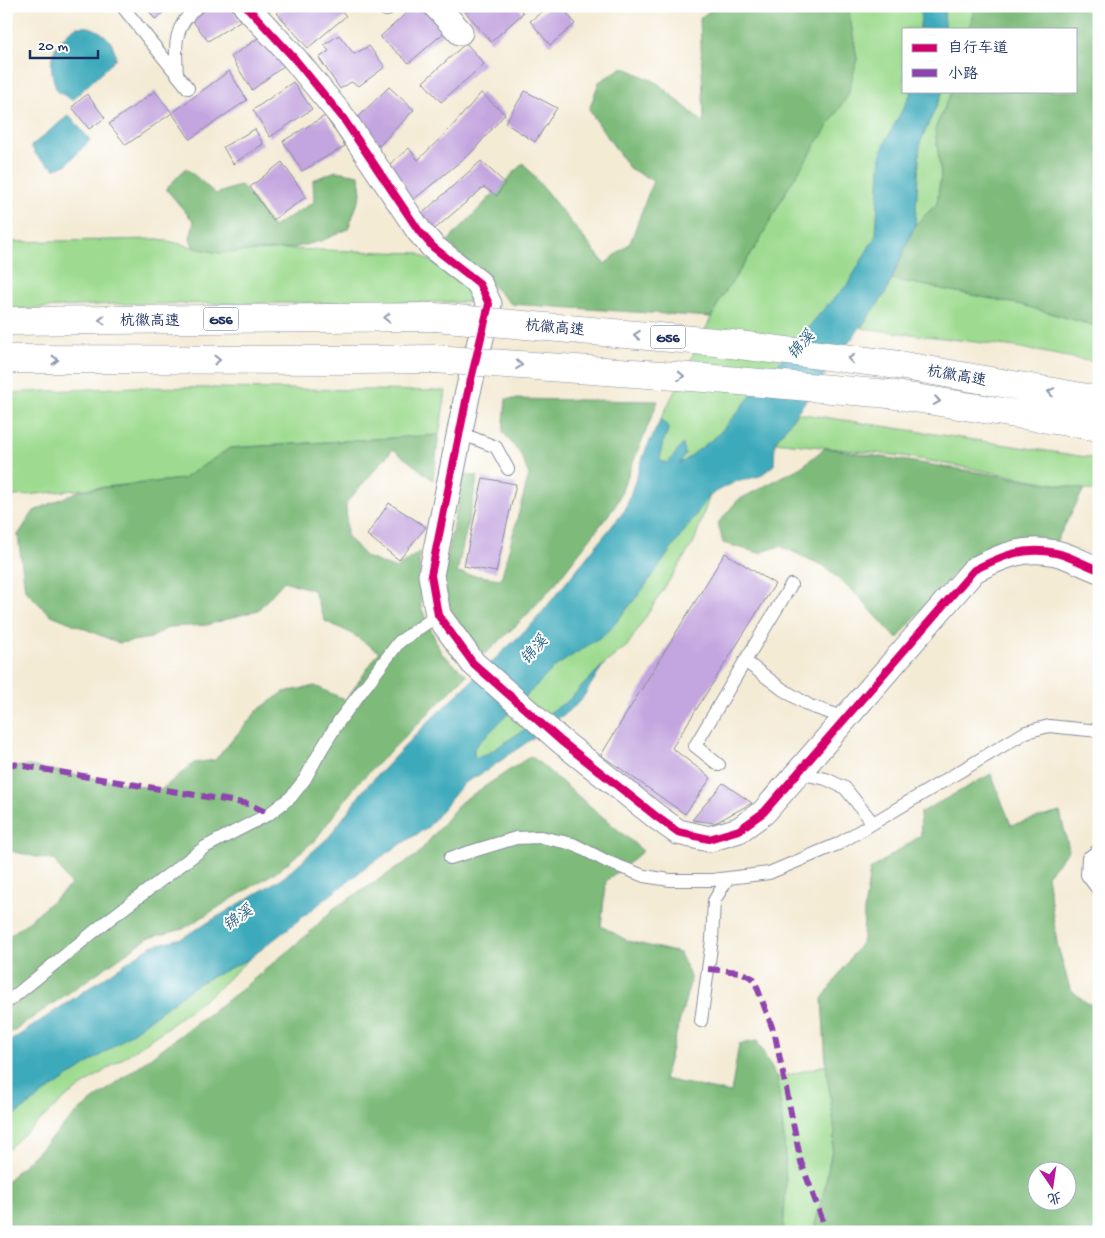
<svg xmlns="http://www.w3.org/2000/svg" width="1105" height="1238" font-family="'Gochi Hand','LXGW WenKai TC',sans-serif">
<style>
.green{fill:#9edb90;stroke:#5c8577}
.forest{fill:#7ebb7a;stroke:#4c756c;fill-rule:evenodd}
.water{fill:#3caabb;stroke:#2c6c8c}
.building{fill:#c3a5df}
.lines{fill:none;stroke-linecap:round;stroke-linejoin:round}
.service-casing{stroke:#888d9a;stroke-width:14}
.minor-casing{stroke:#888d9a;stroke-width:27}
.motorway-casing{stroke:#888d9a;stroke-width:29}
.service{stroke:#fff;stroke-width:12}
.minor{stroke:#fff;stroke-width:25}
.motorway{stroke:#fff;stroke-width:28}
.motorway-bridge-casing{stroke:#888d9a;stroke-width:29;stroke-linecap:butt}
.motorway-bridge{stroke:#fff;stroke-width:28}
.quiet{stroke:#8e44ad;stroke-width:6;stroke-dasharray:12 6;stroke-linecap:butt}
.cycleway-casing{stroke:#fff;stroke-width:11}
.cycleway{stroke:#d6006c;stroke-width:8}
.oneway{stroke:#8d97ae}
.labels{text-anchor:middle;stroke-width:4;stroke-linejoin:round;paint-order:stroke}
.shield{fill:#fff;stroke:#5f6d8e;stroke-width:1}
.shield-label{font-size:14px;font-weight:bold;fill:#1b2f5e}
.street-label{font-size:15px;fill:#1b2f5e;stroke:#fff}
.water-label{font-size:16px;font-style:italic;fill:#286083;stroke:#fff}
</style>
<rect width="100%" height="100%" fill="#fff"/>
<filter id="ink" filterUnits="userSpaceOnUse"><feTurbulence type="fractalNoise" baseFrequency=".02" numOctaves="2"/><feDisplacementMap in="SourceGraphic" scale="10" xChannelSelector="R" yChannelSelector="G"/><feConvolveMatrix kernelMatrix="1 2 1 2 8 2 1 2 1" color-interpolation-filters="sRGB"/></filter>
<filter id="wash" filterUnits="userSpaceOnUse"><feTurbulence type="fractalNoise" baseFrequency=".0096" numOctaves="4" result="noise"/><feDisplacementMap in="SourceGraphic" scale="20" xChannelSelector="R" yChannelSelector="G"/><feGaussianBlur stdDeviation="1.12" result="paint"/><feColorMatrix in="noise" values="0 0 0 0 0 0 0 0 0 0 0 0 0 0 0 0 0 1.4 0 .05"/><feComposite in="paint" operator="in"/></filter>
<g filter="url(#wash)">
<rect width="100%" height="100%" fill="#f4ebd5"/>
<!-- green -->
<path class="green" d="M848 6H919L921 14 920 29H904V91H912L881 154 876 235 848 284 829 303 718 435 679 465 660 461 662 445 669 428 661 419 721 298 757 245 857 59Z
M944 6H975L969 29H945Z
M943 91H952L935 129 941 175 937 204 915 225 920 143Z
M159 239 219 253 288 249 418 253 458 279 474 302 114 304 6 310V242Z
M892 279 1022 305 1099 327V363L1016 347 861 328 885 294Z
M136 387 446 391 439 435 230 448 183 479 6 497V393Z
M797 413 1099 459V492L903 456 775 442Z
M710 495 694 542 627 646 604 664 569 700 489 753 474 758V748L556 666 608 632 640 593Z
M249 959 215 991 161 1032 69 1095 14 1143 6 1152V1122L43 1094 117 1044 197 984Z
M826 1065 835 1133 825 1187 813 1232H783L786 1182 784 1138 777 1078Z"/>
<!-- forest -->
<path class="forest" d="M716 6H848L857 59 848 95 788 188 757 245 721 298 711 317 511 304 447 242 523 163 605 264 630 243 653 181 629 168 589 110 599 82 623 67 656 82 704 123 700 18Z
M975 6H1099V327L1022 305 892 279 915 225 937 204 941 175 935 129 952 91H1076V29H969Z
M186 168 216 194 241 185 273 227 314 202 313 180 336 171 359 175 361 194 348 229 321 241 288 249 219 253 194 248 190 239 194 222 166 189Z
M506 399 658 401 616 505 554 585 524 618 485 654 461 633 451 613 443 578 463 475 478 476 457 573 501 579 529 475 521 455 503 432Z
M439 435 433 480 393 449 346 503 347 537 366 557 396 569 419 552 421 607 441 653 467 675 357 784 315 840 279 870 183 929 148 938 6 1036V938L24 925 71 885 55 861 6 850V767L29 766 161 790 194 763 215 760 258 710 284 692 315 686 346 700 379 652 351 633 325 621 313 590 284 581 258 610 207 625 169 627 151 638 119 643 49 614 25 590 18 535 34 511 81 490 183 479 230 448Z
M825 448 1084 489 1056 542C1043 541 1013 539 1003 541 965 551 922 610 897 639L858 596 824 566 780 546 759 553 723 543 718 523 738 500 801 467Z
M531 756 643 851 606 881 601 926 628 941 680 953 691 979 664 1079 731 1093 739 1044 757 1041 777 1078 784 1138 786 1182 783 1232H6V1182L80 1110 237 993 307 935 333 909 417 855 461 802Z
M991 774 1011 825 1060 812 1069 850 1047 875 1057 943 1070 989 1088 1004 1099 1005V1232H813L825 1187 835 1133 826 1065 822 999 863 940 864 911 870 870 921 835 920 813ZM1068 1170V1200H1038V1170Z"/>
<!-- water -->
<path class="water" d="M919 6H944L945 29H920L921 14Z
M76 27C81 27 88 26 92 28 107 34 115 44 116 59L72 100 57 91C47 62 49 46 76 27Z
M912 91H943L920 143 915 225 885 294 775 442 774 465 760 476 735 482 710 495 640 593 608 632 556 666 474 748V758L489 753 569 700 604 664 580 702 533 738 486 771 464 783 428 827 370 864 249 959 197 984 117 1044 43 1094 6 1122V1044L151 946 182 938 284 877 329 837 365 788 426 724 534 622 625 510 646 449 661 419 669 428 662 445 660 461 668 463 683 444 685 454 680 464 718 435 829 303 848 284 876 235 881 154C888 132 902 113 912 91Z
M69 115 90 140 66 165 55 169 37 156 31 146Z"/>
<g id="blocks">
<!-- building -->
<path class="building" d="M145 6H172L155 19Z
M209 6H230L240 21 208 41 192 20Z
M285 6H337L346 16 308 48 277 13Z
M414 6H427L448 29 409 63 380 37Z
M466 6H518L523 13 491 42 463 9Z
M550 6H562L575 24 550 45 530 21Z
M339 35 354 54 369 46 385 67 359 86 351 82 340 89 319 58 329 51 324 45Z
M261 36 285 65 252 90 231 57Z
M466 43 484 64 441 102 423 82Z
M229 71 247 100 190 139 172 113Z
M293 82 312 109 270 137 253 110Z
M389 87 414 110 379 146 353 122Z
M155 91 172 113 126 145 109 124Z
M525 91 557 108 535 142 505 123Z
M481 93 505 114 472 152 408 204 384 169 409 148 418 160 449 130Z
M87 94 105 118 89 129 72 107Z
M325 116 345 146 302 171 283 141Z
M255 129 263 144 233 164 223 147Z
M481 161 505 183 497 196 484 187 430 233 417 218Z
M282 162 306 197 273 220 250 187Z
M483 478 516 484 496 572 464 566Z
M389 503 426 527 399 560 367 535Z
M725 553 775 584 672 748 711 778 685 814 601 755Z
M723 783 752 803 715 823 692 820Z"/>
</g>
</g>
<g filter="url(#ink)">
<use href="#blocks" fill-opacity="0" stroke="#888d9a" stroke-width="1"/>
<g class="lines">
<defs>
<path id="service" d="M122 6 188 88
M386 10 391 6
M177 74C175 44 173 27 198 6
M460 433 496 447 508 469
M791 585 745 661 782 689 810 706 846 718
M719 765 695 746 745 661
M798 773 826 779 845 788 873 823
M1099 850 1088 858 1087 875 1099 891
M450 858 516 838 541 837 573 844 608 862 644 876 670 880H712L769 873 838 844 1026 732 1049 726 1099 731
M6 1003 107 921 205 847 269 814 291 797 305 779 321 750 339 721 399 642 438 615
M701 1021 712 940 714 901 728 878"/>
<path id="minor" d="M246 6 294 58 343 118 419 231 433 247 479 283 489 304 467 396 431 575 438 615 473 663 561 741 657 817 678 832 709 839 739 830 764 812 974 570C1002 556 1024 546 1056 553 1070 556 1085 565 1099 570
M436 6 460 32"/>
<path id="motorway" d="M6 321 435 317
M6 359 360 360 435 359
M899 365 1099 400
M889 394 1099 427"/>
</defs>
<!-- service casing -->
<use href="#service" class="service-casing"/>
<!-- minor casing -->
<use href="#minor" class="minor-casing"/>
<!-- motorway casing -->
<use href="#motorway" class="motorway-casing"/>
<!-- service -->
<use href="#service" class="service"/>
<!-- minor -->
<use href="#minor" class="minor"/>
<!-- motorway -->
<use href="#motorway" class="motorway"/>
<defs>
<path id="motorway-bridge" d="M435 317 715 342 899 365
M435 359 704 378 889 394"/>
</defs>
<!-- motorway-bridge casing -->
<use href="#motorway-bridge" class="motorway-bridge-casing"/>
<!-- motorway-bridge -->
<use href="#motorway-bridge" class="motorway-bridge"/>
<!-- quiet -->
<path class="quiet" d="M6 763 249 804 269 814
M708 969 741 972 754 979 775 1035 801 1162 827 1232"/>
<defs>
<path id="cycleway" d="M246 6 294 58 343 118 419 231 433 247 479 283 489 304 467 396 431 575 438 615 473 663 561 741 657 817 678 832 709 839 739 830 764 812 974 570C1002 556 1024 546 1056 553 1070 556 1085 565 1099 570"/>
</defs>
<!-- cycleway casing -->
<use href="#cycleway" class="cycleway-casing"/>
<!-- cycleway -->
<use href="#cycleway" class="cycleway"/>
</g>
<!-- one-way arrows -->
<defs><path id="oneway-chevron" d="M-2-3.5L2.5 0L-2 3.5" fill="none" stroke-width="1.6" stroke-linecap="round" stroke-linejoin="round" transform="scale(1.25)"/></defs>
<g class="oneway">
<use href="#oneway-chevron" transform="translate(387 318) rotate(179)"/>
<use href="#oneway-chevron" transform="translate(102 320) rotate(180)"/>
<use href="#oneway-chevron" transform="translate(637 335) rotate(-175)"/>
<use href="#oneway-chevron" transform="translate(851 359) rotate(-173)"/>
<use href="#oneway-chevron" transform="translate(55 360)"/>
<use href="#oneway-chevron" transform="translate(217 360)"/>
<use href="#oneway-chevron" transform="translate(519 365) rotate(4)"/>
<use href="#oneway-chevron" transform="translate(681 376) rotate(4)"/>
<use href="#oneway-chevron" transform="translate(1051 392) rotate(-170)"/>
<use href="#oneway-chevron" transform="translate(937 401) rotate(9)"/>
</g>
</g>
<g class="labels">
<!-- shield labels -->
<g class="shield">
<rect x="203.5" y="307.5" width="35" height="23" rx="4"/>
<rect x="650.5" y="325.5" width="35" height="23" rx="4"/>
</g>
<g class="shield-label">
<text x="221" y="324">G56</text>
<text x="668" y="342">G56</text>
</g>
<!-- street labels -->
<g class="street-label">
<text x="150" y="325">杭徽高速</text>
<text transform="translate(555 327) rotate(5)" y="5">杭徽高速</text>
<text transform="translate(957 375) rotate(10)" y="5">杭徽高速</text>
</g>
<!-- water labels -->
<g class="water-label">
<text transform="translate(800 344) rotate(-49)" y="6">锦溪</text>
<text transform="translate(533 649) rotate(-49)" y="6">锦溪</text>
<text transform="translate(237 917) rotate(-36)" y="6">锦溪</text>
</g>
</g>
<!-- margin -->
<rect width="1105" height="1238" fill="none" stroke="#fff" stroke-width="25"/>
<!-- legend -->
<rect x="902" y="28" width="175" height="65" fill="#ffffff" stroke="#a4acbf"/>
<rect x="912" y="44" width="25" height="8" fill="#d6006c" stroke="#a4acbf"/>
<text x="948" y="52" font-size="15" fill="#1b2f5e">自行车道</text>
<rect x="912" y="69" width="25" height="8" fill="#8e44ad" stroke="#a4acbf"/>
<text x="948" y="78" font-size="15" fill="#1b2f5e">小路</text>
<!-- north arrow -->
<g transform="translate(1052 1186) rotate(167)"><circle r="24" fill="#ffffff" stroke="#a4acbf"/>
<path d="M0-4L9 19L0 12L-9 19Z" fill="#b5179e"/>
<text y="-8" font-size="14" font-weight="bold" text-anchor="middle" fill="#1b2f5e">北</text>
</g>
<!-- scale -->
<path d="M30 50v8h68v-8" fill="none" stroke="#1b2f5e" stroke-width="2.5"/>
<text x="38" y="50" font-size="15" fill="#1b2f5e" stroke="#ffffff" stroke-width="4" paint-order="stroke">20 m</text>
</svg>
